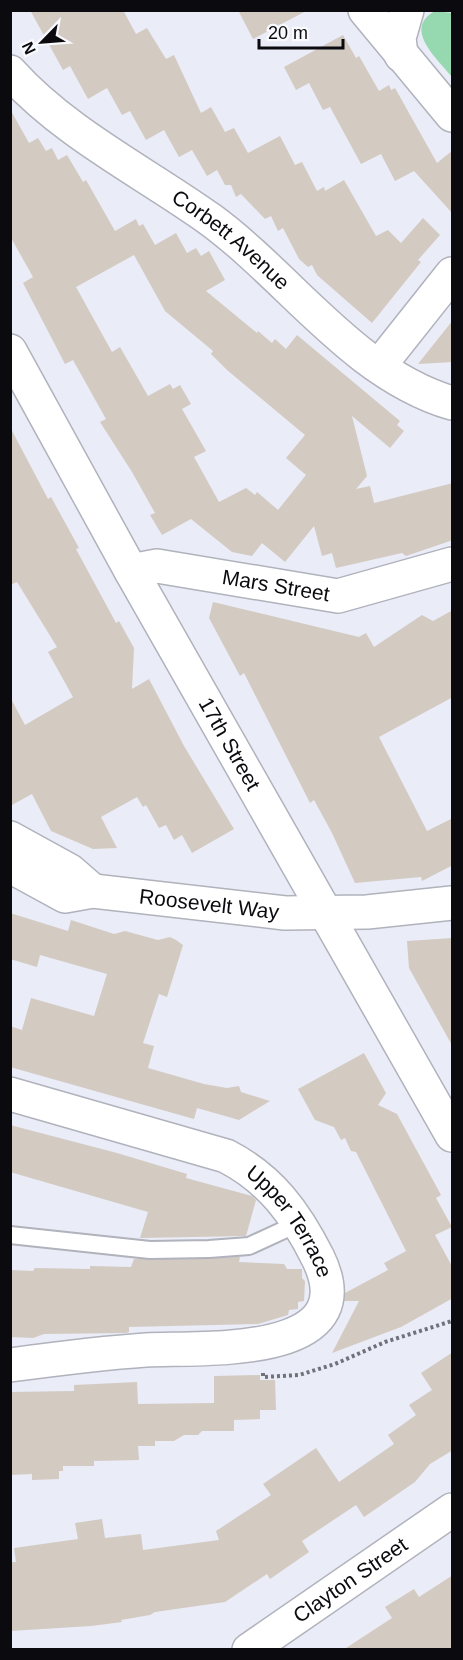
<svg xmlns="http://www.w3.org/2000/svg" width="463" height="1660" font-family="Arial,sans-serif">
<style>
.green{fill:#96d8b0}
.building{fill:#d3cac2;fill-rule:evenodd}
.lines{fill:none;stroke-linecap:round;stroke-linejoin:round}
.service-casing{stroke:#b0b2bc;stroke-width:20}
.minor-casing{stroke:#b0b2bc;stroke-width:36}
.tertiary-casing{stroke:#b0b2bc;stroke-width:36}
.secondary-casing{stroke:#b0b2bc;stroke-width:36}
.path{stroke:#707179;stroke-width:4;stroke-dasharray:3 3;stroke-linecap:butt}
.service{stroke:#fff;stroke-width:16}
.minor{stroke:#fff;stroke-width:33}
.tertiary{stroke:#fff;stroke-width:33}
.secondary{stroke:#fff;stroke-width:33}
.labels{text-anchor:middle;stroke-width:4.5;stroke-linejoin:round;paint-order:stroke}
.street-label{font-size:21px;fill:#0b0b0f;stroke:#f9fafe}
</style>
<rect width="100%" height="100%" fill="#eaecf7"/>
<!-- green -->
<path class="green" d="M435 11 452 13V77C438 59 402 29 435 11Z"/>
<!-- building -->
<path class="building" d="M30 10H123L136 34 147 28 166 59 174 55 201 113 211 107 225 132 234 128 248 153 280 136 295 165 302 162 317 191 324 187 325 191 344 180 376 236 388 230 401 243 423 218 440 235 418 260 421 262 372 323 317 275 312 265 308 267 299 259 283 228 278 231 271 216 265 219 241 194 236 197 231 185H225L217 170 207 176 192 150 179 157 164 130 146 140 130 111 122 115 107 88 88 99 70 66 63 70Z
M238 10H308L253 39Z
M343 35 356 58 359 56 379 91 389 85 391 90 395 88 437 163 453 150V214L414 171 395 181 381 154 361 164 330 107 323 110 309 83 296 90 284 67Z
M10 109 29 143 38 138 46 151 52 148 58 160 67 155 83 182 86 180 115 231 136 219 139 226 143 224 155 245 176 233 187 253 196 248 201 256 209 251 225 280 206 291 257 333 258 331 272 343 275 339 286 349 297 335 400 421 397 425 404 431 390 448 352 416 367 476 356 489 370 486 374 503 453 483V540L406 556 402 553 336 568 332 553 322 556 314 526 285 562 262 543 252 556 232 552 191 519 162 535 150 515 155 513 132 472 100 422 106 419 73 360 65 364 23 283 33 277 10 236ZM134 255 165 311 213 351 211 354 227 370 305 435 286 458 306 475 278 510 257 492 255 495 246 488 219 502 194 457 206 451 182 409 191 404 180 385 173 389 170 384 148 396 120 347 112 352 76 287Z
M453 320V362L418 364Z
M10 427 48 499 51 497 79 548 76 549 116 623 119 621 134 648 132 689 149 679 184 746 234 829 192 853 182 835 174 840 166 825 159 828 146 805 143 807 137 797 101 817 117 848 93 849 51 831 32 794 10 806V697L25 725 73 697 48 652 57 647 17 582 10 585Z
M213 602 359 637 366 633 374 647 422 615 433 621 453 610V697L379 737 427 831 453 818V865L422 881 421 877 355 883 332 833 314 800 310 803 244 673 240 676 209 618Z
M10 913 68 931 71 920 114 934 125 931 158 940 170 937 176 940 183 945 167 997 159 994 143 1043 154 1046 148 1068 204 1084 227 1088 239 1086 241 1092 270 1101 239 1120 197 1108 194 1119 10 1067V1026L22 1030 31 998 94 1016 107 974 40 955 37 967 10 959Z
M453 938V1047L409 968 407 941Z
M364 1053 386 1093 378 1105 397 1114 441 1195 436 1198 452 1227 435 1235 453 1268V1298L401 1327 332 1353 359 1301H344L345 1293 388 1270 384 1263 406 1251 356 1152 351 1151 345 1138 341 1140 334 1127 315 1120 298 1089Z
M10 1125 117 1153 187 1174 186 1178 252 1196 256 1200 246 1236 140 1238 148 1212 10 1172Z
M240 1257 239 1262 284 1264 287 1269H302V1278L305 1281 304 1301 298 1302V1309L289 1310 288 1315 258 1324 129 1327V1332L126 1333 44 1334 33 1338 10 1337V1270L33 1271 35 1268 90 1269V1266L131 1267 134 1259Z
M453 1352V1450L430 1464 415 1482 364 1517 356 1505 302 1541 309 1552 270 1579 267 1574 225 1602 155 1612 150 1615 121 1620 122 1622 91 1626 10 1631V1562H16L14 1548 78 1539 75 1523 102 1519 105 1538 141 1534 143 1550 219 1540 216 1531 271 1495 263 1484 316 1448 339 1482 394 1444 388 1435 416 1415 409 1405 432 1390 421 1373Z
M260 1375V1380H275L276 1410H260V1419L234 1420V1431H202L198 1435H184L174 1441H155V1446H138L139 1460 94 1461V1466H63V1471H59V1479L32 1480V1474L10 1475V1392L74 1391V1385L137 1382 138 1404 214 1403V1376Z
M453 1575V1650H343L392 1618 385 1607 414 1589 419 1597Z"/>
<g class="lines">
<defs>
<path id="service" d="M10 1235 150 1250 209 1249 249 1246 299 1223"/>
<g id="minor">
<path d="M365 10 452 115"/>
<path d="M401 55 399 38 407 10"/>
<path id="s1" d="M10 72C66 134 144 172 211 220 291 279 354 374 452 403"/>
<path d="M379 366 452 274"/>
<path id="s2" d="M131 571 157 566 338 596 452 564"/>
<path d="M10 838 70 871 93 891"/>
<path id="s3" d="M10 866 65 896 93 891 285 913 367 912 452 903"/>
<path id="s4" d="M10 1094 226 1156C271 1179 296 1214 318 1258 368 1360 200 1347 146 1350 101 1353 55 1359 10 1365"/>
</g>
<g id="tertiary">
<path id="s5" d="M249 1650 452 1510"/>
</g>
<g id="secondary">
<path id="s6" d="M10 351 131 571 452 1135"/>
</g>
</defs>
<!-- service casing -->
<use href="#service" class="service-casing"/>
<!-- minor casing -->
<use href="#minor" class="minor-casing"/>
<!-- tertiary casing -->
<use href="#tertiary" class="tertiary-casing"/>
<!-- secondary casing -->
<use href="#secondary" class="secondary-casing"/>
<!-- path -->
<path class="path" d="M263 1373V1377L299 1375 335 1364 385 1342 452 1321"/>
<!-- service -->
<use href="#service" class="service"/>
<!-- minor -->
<use href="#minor" class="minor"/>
<!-- tertiary -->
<use href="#tertiary" class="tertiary"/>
<!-- secondary -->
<use href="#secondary" class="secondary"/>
</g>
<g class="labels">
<!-- street labels -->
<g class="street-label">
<text dy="7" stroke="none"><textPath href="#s1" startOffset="278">Corbett Avenue</textPath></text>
<text dy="7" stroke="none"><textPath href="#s2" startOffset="147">Mars Street</textPath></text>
<text dy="7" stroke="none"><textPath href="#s6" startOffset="450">17th Street</textPath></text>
<text dy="7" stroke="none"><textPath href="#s3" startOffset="208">Roosevelt Way</textPath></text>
<text dy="7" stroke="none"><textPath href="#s4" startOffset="318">Upper Terrace</textPath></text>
<text dy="7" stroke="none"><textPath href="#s5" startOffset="123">Clayton Street</textPath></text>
</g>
</g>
<!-- border -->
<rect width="463" height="1660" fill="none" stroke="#0b0b0f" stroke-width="24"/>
<!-- north arrow -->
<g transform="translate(42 42) rotate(245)" stroke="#f9fafe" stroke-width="4.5" paint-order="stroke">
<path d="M0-4.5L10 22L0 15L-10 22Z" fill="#0b0b0f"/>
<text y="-9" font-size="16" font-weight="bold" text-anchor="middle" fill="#0b0b0f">N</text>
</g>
<!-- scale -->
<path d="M259 39v9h84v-9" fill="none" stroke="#0b0b0f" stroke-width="3"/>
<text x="268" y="39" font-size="18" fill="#0b0b0f" stroke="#f9fafe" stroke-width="4.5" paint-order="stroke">20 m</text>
</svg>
